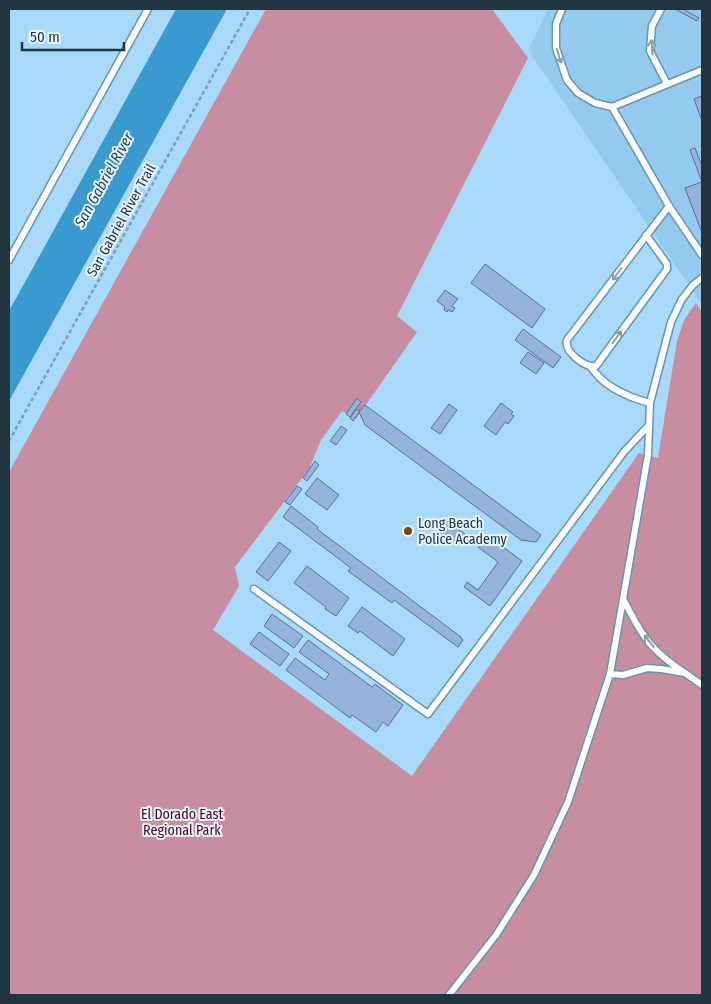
<svg xmlns="http://www.w3.org/2000/svg" width="711" height="1004" font-family="'Fira Sans Condensed',sans-serif">
<style>
.built{fill:#94caed}
.green{fill:#c78ea1}
.water{fill:#3a99ce}
.building{fill:#95b2db;stroke:#577298}
.lines{fill:none;stroke-linecap:round;stroke-linejoin:round}
.lane-casing{stroke:#6694b2;stroke-width:9}
.path{stroke:#7aa1ba;stroke-width:2.5;stroke-dasharray:4 2.5;stroke-linecap:butt}
.lane{stroke:#fff;stroke-width:6}
.oneway{stroke:#909aa0}
.poi-dot{fill:#814301;stroke:#e7f5ff;stroke-width:2}
.labels{text-anchor:middle;stroke-width:4;stroke-linejoin:round;paint-order:stroke}
.street-label{font-size:14px;fill:#213541;stroke:#e7f5ff}
.poi-label{font-size:14px;fill:#213541;stroke:#e7f5ff;text-anchor:start}
.park-label{font-size:14px;fill:#51002a;stroke:#e7f5ff}
.water-label{font-size:15px;font-style:italic;fill:#163e54;stroke:#e7f5ff}
</style>
<rect width="100%" height="100%" fill="#a8d9f9"/>
<!-- built -->
<path class="built" d="M548 9H702V304L528 50Z"/>
<!-- green -->
<path class="green" d="M266 9H492L528 58 397 316 417 332 356 419 342 411 321 440 309 469 235 567 239 586 213 630 412 776 639 453 658 458 677 341 684 320 696 303 702 312V995H9V472Z"/>
<!-- water -->
<path class="water" d="M176 9H227L9 401V311Z"/>
<!-- building -->
<path class="building" d="M675 9H683L699 18 697 21Z
M702 96V121L694 99Z
M695 148 702 166V182L690 150Z
M702 182V233L685 188Z
M485 264 545 309 532 328 471 283Z
M445 290 458 299 452 306 455 308 452 312 448 310 447 312 444 310 445 307 437 301Z
M523 329 561 357 553 368 515 340Z
M528 352 544 363 536 374 520 363Z
M357 398 361 402 350 417 346 414Z
M501 403 513 412 511 414 514 416 508 424 505 422 496 435 484 426Z
M449 404 457 410 440 434 431 428Z
M365 405 541 535 536 542 521 540 365 425 359 412Z
M356 409 360 411 353 421 350 418Z
M341 426 347 430 336 445 330 441Z
M315 461 319 465 307 481 303 478Z
M317 478 339 495 327 510 305 494Z
M297 486 302 489 290 505 285 502Z
M291 506 318 527 317 529 461 637V638L463 640 458 647 394 600 392 603 348 571 351 568 283 517Z
M447 521 465 534 457 546 438 532Z
M487 535 522 561 490 606 464 587 467 582 478 590 498 562 478 547Z
M279 542 291 551 268 581 256 572Z
M307 566 349 598 336 616 325 609 326 607 294 583Z
M362 607 405 639 393 656 360 631 358 633 348 626Z
M272 614 303 636 294 648 264 626Z
M259 632 289 654 280 666 250 644Z
M308 640 372 687 375 684 403 705 388 726 383 722 376 732 352 715 350 718 286 670 295 658 325 680 329 674 299 652Z"/>
<g class="lines">
<defs>
<path id="lane" d="M562 9 556 24V48L567 80 578 93 595 103 612 107 702 70
M661 9 652 26 650 51 667 84
M612 107 669 206 702 255
M646 235 667 264V269L596 366C585 368 564 352 567 340L669 206
M9 260 148 9
M591 367C604 387 627 397 650 403
M254 589 428 714 624 452 649 425
M623 599C632 615 639 632 652 646 662 657 673 665 685 673
M610 674 623 675 647 668 661 669 685 673 702 685
M449 995 496 935 534 875 568 802 610 674 648 455 650 403 671 322 682 299 693 285 702 278"/>
</defs>
<!-- lane casing -->
<use href="#lane" class="lane-casing"/>
<!-- path -->
<path class="path" d="M9 441 250 9"/>
<!-- lane -->
<use href="#lane" class="lane"/>
</g>
<!-- one-way arrows -->
<defs><path id="oneway-shaft" d="M-6 0H5M1.5-3L5.5 0L1.5 3" fill="none" stroke-width="1.6" stroke-linecap="round" stroke-linejoin="round" transform="scale(1.25)"/></defs>
<g class="oneway">
<use href="#oneway-shaft" transform="translate(652 47) rotate(-94)"/>
<use href="#oneway-shaft" transform="translate(559 56) rotate(72)"/>
<use href="#oneway-shaft" transform="translate(617 274) rotate(127)"/>
<use href="#oneway-shaft" transform="translate(617 337) rotate(-54)"/>
<use href="#oneway-shaft" transform="translate(649 641) rotate(-128)"/>
</g>
<!-- markers -->
<circle class="poi-dot" cx="408" cy="531" r="5"/>
<g class="labels">
<!-- street labels -->
<g class="street-label">
<text transform="translate(121 220) rotate(-61)" y="5">San Gabriel River Trail</text>
</g>
<!-- poi labels -->
<g class="poi-label">
<text x="418" y="528">Long Beach<tspan x="418" dy="16">Police Academy</tspan></text>
</g>
<!-- park labels -->
<g class="park-label">
<text x="182" y="819">El Dorado East<tspan x="182" dy="16">Regional Park</tspan></text>
</g>
<!-- water labels -->
<g class="water-label">
<text transform="translate(104 180) rotate(-61)" y="5">San Gabriel River</text>
</g>
</g>
<!-- border -->
<rect width="711" height="1004" fill="none" stroke="#213541" stroke-width="20"/>
<!-- scale -->
<path d="M22 42v8h102v-8" fill="none" stroke="#213541" stroke-width="2.5"/>
<text x="30" y="42" font-size="15" fill="#213541" stroke="#e7f5ff" stroke-width="4" paint-order="stroke">50 m</text>
</svg>
